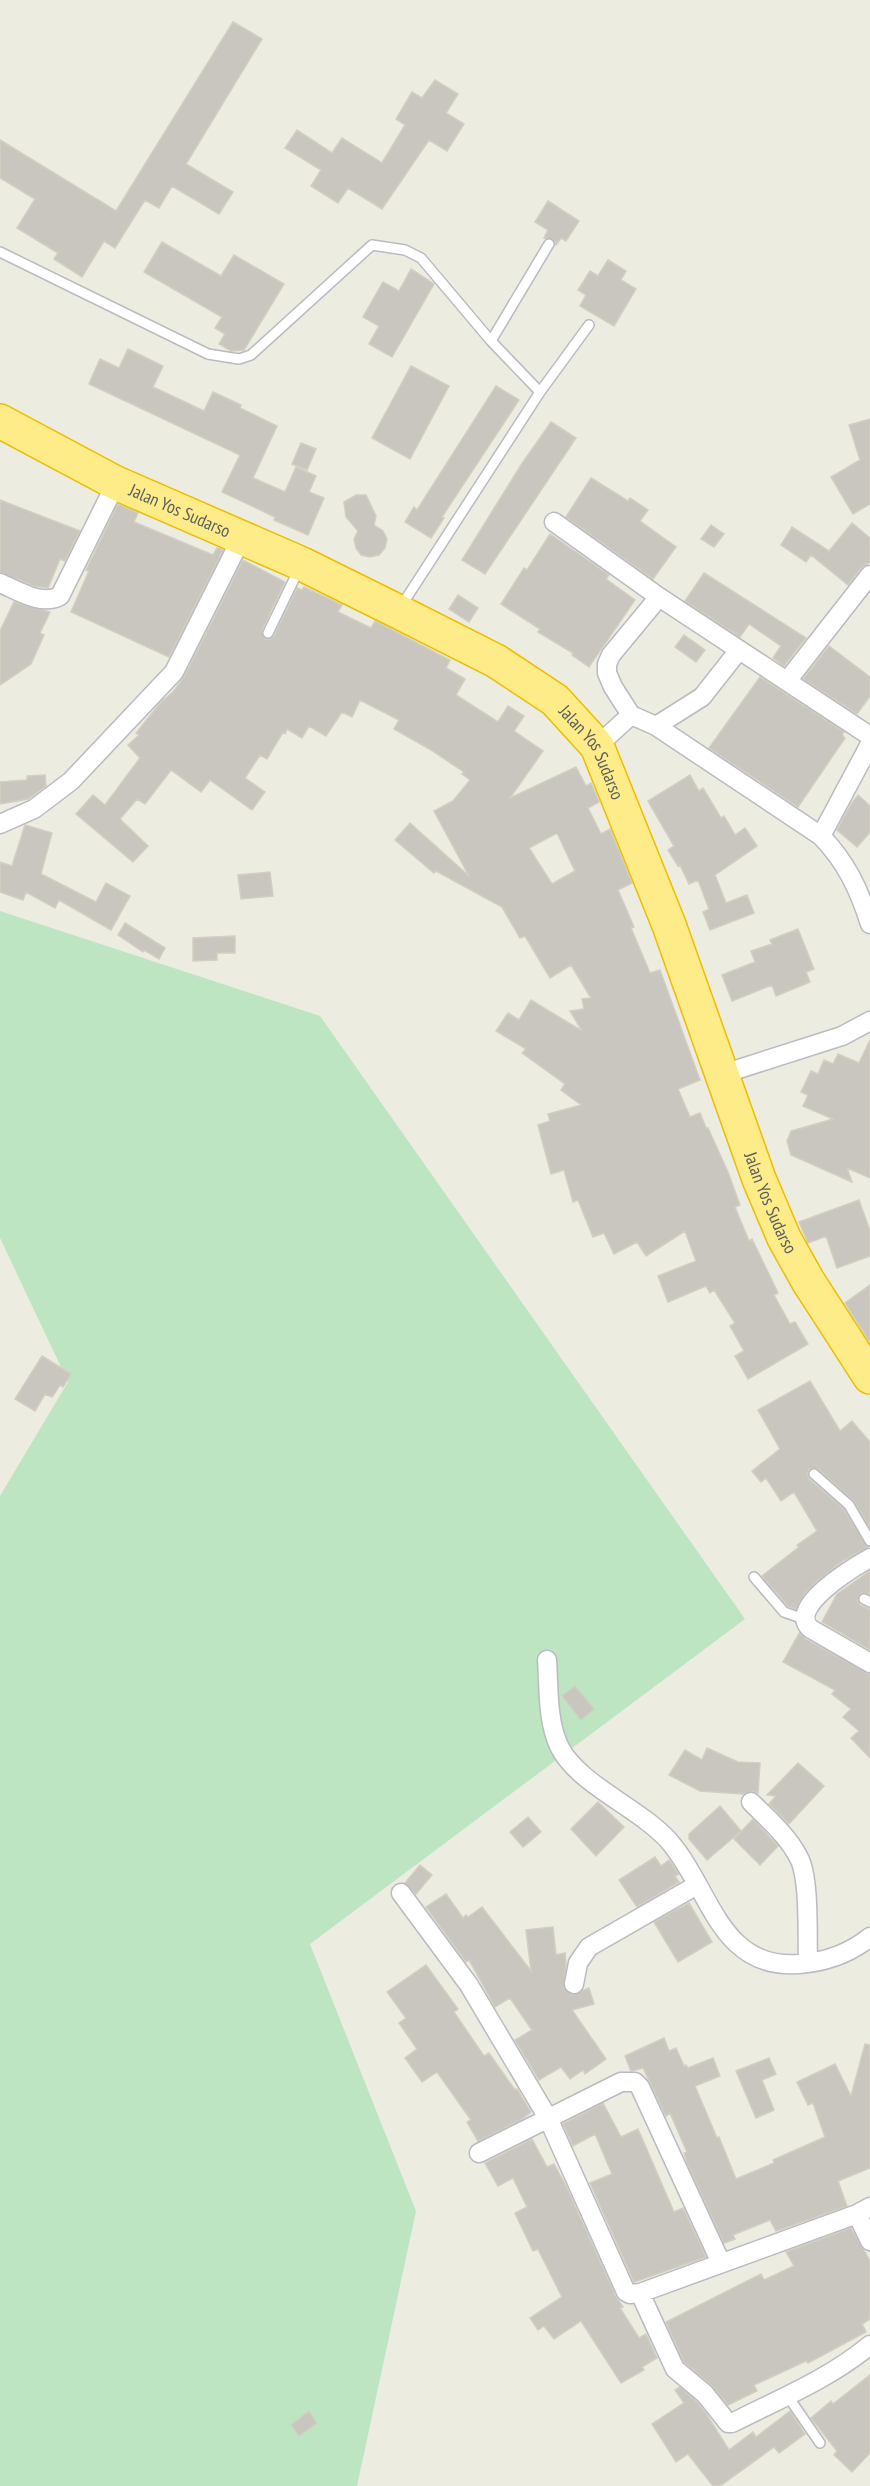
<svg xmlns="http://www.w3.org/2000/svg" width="870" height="2486" font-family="'PT Sans Narrow',sans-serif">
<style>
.green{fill:#bde5c2}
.building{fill:#c8c6bf;stroke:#d2cec0;stroke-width:1.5;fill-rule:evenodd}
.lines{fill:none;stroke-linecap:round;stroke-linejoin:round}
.lane-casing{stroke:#b9bbc0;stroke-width:12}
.street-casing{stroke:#b9bbc0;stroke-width:21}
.highway-casing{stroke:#eebd00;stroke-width:36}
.lane{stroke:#fff;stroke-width:9}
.street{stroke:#fff;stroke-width:18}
.highway{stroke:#fdec88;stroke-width:33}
.labels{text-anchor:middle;stroke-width:6;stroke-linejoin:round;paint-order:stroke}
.street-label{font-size:18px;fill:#5a5d62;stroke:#fff}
</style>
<rect width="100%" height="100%" fill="#edece1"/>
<!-- green -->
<path class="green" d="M0 911 320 1016 745 1619 310 1944 416 2211 357 2486H0V1496L68 1382 0 1238Z"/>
<!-- building -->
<path class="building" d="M233 22 262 39 186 164 233 192 219 214 172 186 159 208 145 200 115 248 104 241 82 277 54 259 58 253 17 228 35 199 0 178V140L116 211Z
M435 80 458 94 446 113 464 124 447 151 429 140 382 209 348 188 338 203 311 186 321 170 285 148 297 130 332 153 342 138 382 163 405 125 396 119 412 92 422 98Z
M548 201 579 221 566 241 561 238 556 245 553 239 544 238 548 230 535 222Z
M162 242 221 276 234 255 284 284 244 350 231 351 219 344 225 334 215 328 222 317 144 272Z
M608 260 626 271 621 280 636 289 614 326 580 306 586 295 578 290 590 271 598 276Z
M411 269 434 284 392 357 369 344 379 326 363 317 383 282 399 291Z
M128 349 163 366 153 387 204 411 213 392 241 405 240 408 277 426 253 478 285 492 296 467 316 476 309 492 324 498 308 535 274 520 275 517 222 492 240 455 89 384 100 359 119 368Z
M411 366 449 386 410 459 372 438Z
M496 386 519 400 442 517 444 518 431 538 405 522 414 507 417 510Z
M870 419V504L853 514 831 477 860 460 849 425Z
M551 422 576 438 485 574 462 560 521 465Z
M301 443 316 449 307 470 292 464Z
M591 478 628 501 630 498 648 510 640 521 676 547 653 579 566 517Z
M356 495H366L376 516 374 525 383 531 387 539 385 548 379 555 370 557 361 555 356 548 354 539 358 531 346 517 344 502Z
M0 500 80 531 65 561 60 559 48 588 34 586 0 572Z
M118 504 138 513 134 522 213 555 217 548 223 550 169 657 71 612 89 571 86 570Z
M852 523 870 538V562L861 568 848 585 811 555 806 562 781 545 792 527 829 551Z
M711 525 724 534 714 547 701 539Z
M550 534 609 575 606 579 635 600 589 667 572 655 573 653 538 632 540 629 501 604 524 568 527 570Z
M243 560 285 582 262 630 265 639 269 640 274 636 297 588 302 590 304 587 342 605 338 612 371 628 375 621 450 660 446 668 465 679 456 695 498 722 508 706 524 716 514 731 543 751 510 798 576 767 586 786 591 783 599 802 588 808 601 834 610 829 632 883 618 890 634 927 631 928 650 973 660 970 700 1080 678 1089 690 1117 700 1113 706 1128H708L728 1172 740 1205 735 1207 749 1241 752 1239 778 1293 774 1295 790 1324 795 1322 808 1344 748 1379 735 1356 744 1351 730 1326 735 1323 714 1290 710 1293 706 1286 668 1302 658 1276 696 1261 685 1231 646 1256 637 1242 614 1254 604 1233 593 1237 578 1200 573 1202 564 1170 551 1174 538 1125 550 1121 548 1114 581 1105 561 1090 565 1084 522 1053 526 1049 496 1031 508 1013 519 1020 531 1000 582 1031 570 1011 584 1009 582 999 591 998 571 965 550 978 525 936 520 938 502 907 436 871 434 873 395 840 410 823 469 876 434 811 453 801 470 780 462 774 464 772 431 750 394 729 399 720 360 700 352 717 342 712 326 736 309 726 302 738 287 729 285 734 283 732 267 759 260 755 245 778 265 792 252 810 210 780 201 792 171 770 145 804 137 799 120 819 148 846 133 862 76 814 93 795 105 805 140 758 128 745 139 735 136 733 161 702 173 692 184 677ZM557 833 575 871 552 884 529 848Z
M704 573 806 638 784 666 773 658 781 646 749 624 740 637 685 601Z
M458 595 478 608 469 622 449 609Z
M14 602 50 612 40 633 44 635 31 664 0 685V631Z
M684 635 705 650 696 662 675 647Z
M829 646 870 677V696L857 714 803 679Z
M760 677 844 732 842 735 845 738 798 807 709 748Z
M45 775 46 786 28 799 0 804V782L27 780V776Z
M690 775 699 791 703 788 721 818 724 816 735 835 745 828 757 846 715 875 726 903 747 895 754 913 710 930 703 912 709 909 698 880 689 884 680 865 678 866 668 850 674 846 648 801Z
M858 795 870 806V832L857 847 837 830 851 804Z
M25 825 52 833 41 874 96 902 106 883 130 896 111 930 59 900 55 908 26 892 23 900 0 892V862L12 866Z
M270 872 273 896 241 899 238 875Z
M125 923 165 948 159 959 144 950 143 952 118 935Z
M798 929 814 969 806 972 810 982 776 996 772 985 732 1001 722 975 755 962 751 951 772 944 770 940Z
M235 936V953H217V960L193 961V938Z
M870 1040V1178L847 1168 852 1182 791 1155 787 1141 791 1131 833 1119 803 1106 808 1095 801 1092 811 1071 818 1074 824 1060 833 1064 838 1054 859 1063Z
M859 1200 870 1231V1256L837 1268 826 1236 808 1243 799 1222Z
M870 1285V1342L845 1303Z
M42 1356 71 1374 63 1387 60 1385 52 1397 45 1394 35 1411 15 1399Z
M810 1381 840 1431 852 1421 870 1442V1528L853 1500 818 1469H809L807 1473 809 1479 844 1509 868 1547 844 1560 818 1580 805 1593 796 1609 788 1606 762 1576 799 1547 797 1545 817 1531 794 1492 781 1501 766 1478 761 1482 752 1471 780 1449 758 1410Z
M870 1571V1594L861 1593 857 1599 860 1605 870 1609V1650L822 1622 837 1594Z
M800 1632 805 1639 870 1674V1758L851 1738 859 1731 843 1717 851 1709 832 1694 835 1690 783 1662Z
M575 1686 594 1709 581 1720 562 1696Z
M707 1748 738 1762 760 1763 758 1793 753 1791 743 1794 700 1791 669 1775 685 1750 702 1760Z
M798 1763 824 1786 789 1824 769 1804 776 1796 767 1795Z
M598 1802 624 1827 596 1856 571 1829Z
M720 1806 741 1831 707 1860 689 1839V1834Z
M528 1817 541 1832 523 1847 510 1832Z
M753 1819 778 1846 760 1865 734 1839Z
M655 1857 661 1866 669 1860 679 1874 675 1876 679 1882 637 1907 619 1880Z
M420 1865 432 1875 416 1894 405 1883Z
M446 1894 463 1918 466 1915 468 1917 482 1907 531 1971 526 1930 553 1927 556 1955 565 1953 566 1964 564 1988 572 1995 589 1988 594 2004 572 2010 606 2059 585 2074 583 2070 570 2079 561 2067 539 2080 515 2040 532 2030 510 1998 495 2007 469 1960 466 1962 426 1907Z
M689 1903 712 1942 678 1962 654 1922Z
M426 1965 458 2009 454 2012 484 2056 489 2053 515 2090 517 2089 531 2112 522 2119 478 2141 467 2122 471 2120 437 2072 422 2082 405 2058 417 2049 399 2023 406 2018 387 1992Z
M664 2038 669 2051 676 2048 684 2066 686 2065 688 2068 713 2058 720 2076 695 2086 717 2138 719 2137 736 2179 774 2163 773 2160 825 2137 813 2103 808 2105 797 2082 835 2064 851 2096 865 2044 870 2045V2168L838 2181 847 2206 776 2231 770 2220 733 2235 735 2239 724 2243 687 2163 684 2153 687 2152 670 2113 666 2116 643 2068 631 2071 625 2056Z
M769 2058 776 2074 762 2080 774 2110 756 2118 736 2071Z
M603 2103 621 2137 638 2129 674 2212 683 2208 706 2257 634 2282 590 2183 612 2174 595 2134 573 2146 563 2124Z
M532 2139 547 2167 554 2164 567 2188 616 2297 623 2307 620 2308 639 2338 646 2334 657 2358 642 2367 644 2370 621 2383 581 2321 554 2339 544 2326 538 2330 530 2318 562 2297 538 2249 533 2251 515 2213 527 2207 513 2178 498 2186 485 2163Z
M851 2228 870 2261V2319L862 2324 866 2332 808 2363 806 2361 754 2385 757 2391 728 2405 712 2386 684 2362 666 2322 761 2274 764 2280 794 2266 786 2252Z
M870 2375V2453L852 2472 834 2455 837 2451 811 2418 831 2401 833 2404Z
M680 2387 697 2402 707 2415 729 2450 753 2432 756 2437 790 2411 805 2434 779 2453 774 2447 720 2486H713L688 2454 676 2462 652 2424 684 2403 675 2390Z
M309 2411 317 2423 299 2436 291 2425Z"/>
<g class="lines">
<defs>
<path id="lane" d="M0 252 208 354 239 359 251 355 372 245 405 250 421 258 491 341 540 392 400 608
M491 341 549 244
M540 392 589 325
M268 633 299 569
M814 1474 849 1505 870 1541
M754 1577 784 1612 804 1619
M864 1599 870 1602
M787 2395 820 2443"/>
<path id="street" d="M554 522 659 597 870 736
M0 583C19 591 41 606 60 596L116 483
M659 597 611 655 607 664V673L613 687 631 715 656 726 821 836C846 862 859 889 870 924
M787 681 870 575
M656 726 702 697 739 650
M597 746 631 715
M0 824 34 809 71 781 174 672 242 537
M821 836 870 744
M723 1074 842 1036 870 1021
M870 1558C854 1567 785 1608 811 1629L870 1663
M547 1660C549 1688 547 1720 559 1746 577 1784 640 1808 669 1841 711 1889 719 1970 799 1964 826 1962 849 1954 870 1937
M751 1802C768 1819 788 1836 799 1858 810 1879 807 1937 808 1963
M401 1893 469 1985 548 2118 626 2292 630 2294 640 2293 857 2214 870 2207
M574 1984 578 1963 589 1947 697 1885
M479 2153 621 2082H635L640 2087 721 2263
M857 2214 870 2241
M640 2293 675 2369 705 2394 728 2423H732C779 2399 829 2379 870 2345"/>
<g id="highway">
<path id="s1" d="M0 421 116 483 302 564 397 611 496 661 555 700 597 746 669 925 759 1179 784 1238 808 1281 870 1377"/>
</g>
</defs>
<!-- lane casing -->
<use href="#lane" class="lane-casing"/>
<!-- street casing -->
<use href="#street" class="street-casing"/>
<!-- highway casing -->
<use href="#highway" class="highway-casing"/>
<!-- lane -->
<use href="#lane" class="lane"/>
<!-- street -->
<use href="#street" class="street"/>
<!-- highway -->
<use href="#highway" class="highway"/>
</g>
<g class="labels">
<!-- street labels -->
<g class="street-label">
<text dy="6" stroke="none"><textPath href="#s1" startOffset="201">Jalan Yos Sudarso</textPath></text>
<text dy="6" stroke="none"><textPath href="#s1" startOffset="687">Jalan Yos Sudarso</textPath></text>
<text dy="6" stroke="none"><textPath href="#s1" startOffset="1173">Jalan Yos Sudarso</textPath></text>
</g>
</g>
</svg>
